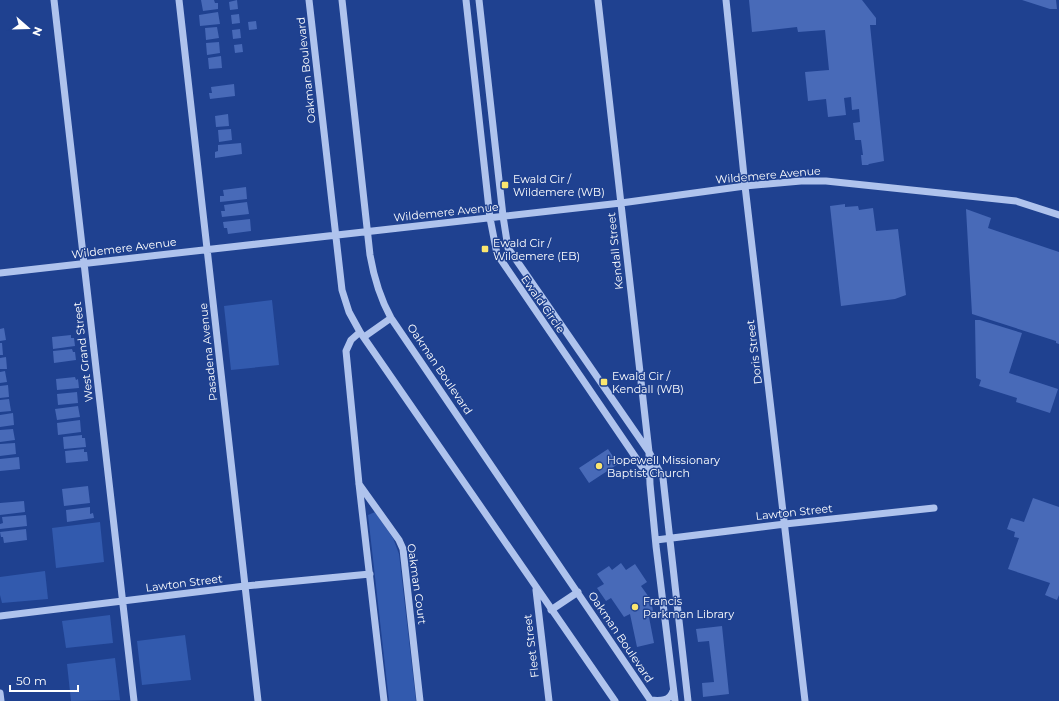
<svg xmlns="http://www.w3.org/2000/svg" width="1059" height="701" font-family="Montserrat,sans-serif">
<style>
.green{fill:#325aae}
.building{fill:#486ab8}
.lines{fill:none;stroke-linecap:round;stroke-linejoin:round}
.minor{stroke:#afc3ed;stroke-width:7}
.poi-dot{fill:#fbe66f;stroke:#1f4190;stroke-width:1.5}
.labels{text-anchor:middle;stroke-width:3;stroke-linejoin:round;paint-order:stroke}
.street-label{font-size:11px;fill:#fff;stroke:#1f4190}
.poi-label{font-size:11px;fill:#fff;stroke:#1f4190;text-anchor:start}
</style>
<rect width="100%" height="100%" fill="#1f4190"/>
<!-- green -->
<path class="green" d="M272 300 279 365 231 370 224 306Z
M375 512 393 538 399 554 416 701H389L368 515Z
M100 522 104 562 56 568 52 528Z
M45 571 48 599 2 603 0 595V577Z
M110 615 113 643 66 648 62 621Z
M185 635 191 680 142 685 137 641Z
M115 658 120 700 71 701 67 664Z"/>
<!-- building -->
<path class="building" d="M201 0H214L215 3H218V9L203 11Z
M237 0 238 9 230 10 229 2Z
M749 0H862L876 18V25H870L884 161 869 164 868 165H862L861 155H863L861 140H855L853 123 860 122 859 109 852 110 851 97 844 98 846 115 828 117 826 99 808 101 805 72 829 70 825 30 798 32 797 27 752 32Z
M1022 0H1056L1057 9H1050Z
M218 12 220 24 200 26 199 15Z
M239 14 240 23 232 24 231 15Z
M256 21 257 29 249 30 248 22Z
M217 27 219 38 206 40 205 28Z
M240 29 241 38 233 39 232 30Z
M219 42 220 53 207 55 206 43Z
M242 44 243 52 235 53 234 45Z
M221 56 222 68 209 69 208 58Z
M234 84 235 96 210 99 209 93H212L211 87Z
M228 114 229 126 216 127 215 116Z
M231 129 232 140 219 142 218 130Z
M241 143 242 154 215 158V152L218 151V145Z
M246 187 247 199 220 202V196H224L223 190Z
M247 202 249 214 222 217 221 211H225L224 205Z
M845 204V207L858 206 859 210 873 208 876 231 898 229 906 295 895 299 841 306 830 206Z
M966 209 991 218 988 228 1059 252V344L1056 343V341L972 314Z
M250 219 251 231 228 234 227 228H224L223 222Z
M975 320H980L1022 333 1009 373 1058 389 1050 413 1016 402 1017 398 979 386 981 380 976 378Z
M4 328 6 340 0 341V329Z
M71 335V338H74L75 346 53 349 52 337Z
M0 343H2L3 355H0Z
M72 349 73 352H75L76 360 54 363 53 351Z
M6 357 7 369H0V358Z
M5 371 7 382 0 383V372Z
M75 377 76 380 78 379 79 388 57 390 56 379Z
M8 385 9 397 0 398V386Z
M77 392 78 403 58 405 57 394Z
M9 399 11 411 0 412V400Z
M78 406 80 417 57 420 55 409Z
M13 413 14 425 0 427V415Z
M80 420 81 432 58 435 57 423Z
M13 429 15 440 0 442V430Z
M82 435V438H85L86 447 64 449 63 437Z
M15 443 16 454 0 456V444Z
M84 449V452H87L88 461 66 463 65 451Z
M608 449 618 464 589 483 579 468Z
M19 457 20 469 0 471V459Z
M88 486 90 503 64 506 62 489Z
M1033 498 1059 507V595L1057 600 1045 595 1050 583 1008 569 1019 538 1014 537 1015 532 1007 529 1011 518 1024 522Z
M24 501 25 512 0 515V503Z
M90 507V514L93 513 94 518 67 522 66 510Z
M26 515 27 526 0 529V524L3 523 2 517Z
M26 529 27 540 4 543 3 537H1L0 532Z
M621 563 626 570 635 564 647 582 641 586 651 600 654 616 649 617 654 643 637 647 630 614 624 617 611 598 606 601 597 588 604 584 597 574 609 566 612 570Z
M722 626 729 694 703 697 702 683 714 682 709 641 698 642 696 629Z"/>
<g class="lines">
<!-- minor -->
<path class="minor" d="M54 0 134 701
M179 0 258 701
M309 0 342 290 349 312 360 332 615 701
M342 0 370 255C374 278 380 298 391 318L651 701
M466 0 490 218 497 254 649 477
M479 0 503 216 508 248 649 452 663 478 688 701
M598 0 649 452 650 484 656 546 675 701
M726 0 745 186 805 701
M0 273 621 203 745 186 801 181H826L1016 201 1059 215
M360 332 351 340 346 351 359 484 384 701
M364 337 391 318
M359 484 399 540 403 549 420 701
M656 540 785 524 934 508
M536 590 549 701
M551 610 578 592
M0 616 245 586 370 574
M0 693 1 701
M650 700C661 701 670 701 673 691"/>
</g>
<!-- markers -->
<g class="poi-dot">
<rect x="501" y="181" width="8" height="8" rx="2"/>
<rect x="481" y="245" width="8" height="8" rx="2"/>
<rect x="600" y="378" width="8" height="8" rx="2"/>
<circle cx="599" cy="466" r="4"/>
<circle cx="635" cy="607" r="4"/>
</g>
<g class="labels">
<!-- street labels -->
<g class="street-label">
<text transform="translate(306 70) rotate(-96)" y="4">Oakman Boulevard</text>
<text transform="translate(768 175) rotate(-5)" y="4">Wildemere Avenue</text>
<text transform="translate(446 212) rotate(-6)" y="4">Wildemere Avenue</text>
<text transform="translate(124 248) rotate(-7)" y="4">Wildemere Avenue</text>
<text transform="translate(615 251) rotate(-96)" y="4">Kendall Street</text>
<text transform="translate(543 304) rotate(55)" y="4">Ewald Circle</text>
<text transform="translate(83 352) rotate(-97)" y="4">West Grand Street</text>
<text transform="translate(208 352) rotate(-96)" y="4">Pasadena Avenue</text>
<text transform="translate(754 352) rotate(-97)" y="4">Doris Street</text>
<text transform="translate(440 369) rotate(56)" y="4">Oakman Boulevard</text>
<text transform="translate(794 512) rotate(-6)" y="4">Lawton Street</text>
<text transform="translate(184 583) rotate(-7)" y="4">Lawton Street</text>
<text transform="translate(417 584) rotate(82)" y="4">Oakman Court</text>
<text transform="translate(621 637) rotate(56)" y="4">Oakman Boulevard</text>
<text transform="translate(531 646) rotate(-97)" y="4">Fleet Street</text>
</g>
<!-- poi labels -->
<g class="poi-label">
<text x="513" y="183">Ewald Cir /<tspan x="513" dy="13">Wildemere (WB)</tspan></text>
<text x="493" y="247">Ewald Cir /<tspan x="493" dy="13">Wildemere (EB)</tspan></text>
<text x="612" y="380">Ewald Cir /<tspan x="612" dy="13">Kendall (WB)</tspan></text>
<text x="607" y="464">Hopewell Missionary<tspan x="607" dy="13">Baptist Church</tspan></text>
<text x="643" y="605">Francis<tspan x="643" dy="13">Parkman Library</tspan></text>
</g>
</g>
<!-- north arrow -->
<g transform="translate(28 28) rotate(110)" stroke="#1f4190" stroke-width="3" paint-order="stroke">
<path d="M0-3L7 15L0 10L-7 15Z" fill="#ffffff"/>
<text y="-6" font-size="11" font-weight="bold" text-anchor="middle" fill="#ffffff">N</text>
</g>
<!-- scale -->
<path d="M10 685v6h68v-6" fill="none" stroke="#ffffff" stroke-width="2"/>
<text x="16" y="685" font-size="12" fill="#ffffff" stroke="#1f4190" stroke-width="3" paint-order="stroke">50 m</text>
</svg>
